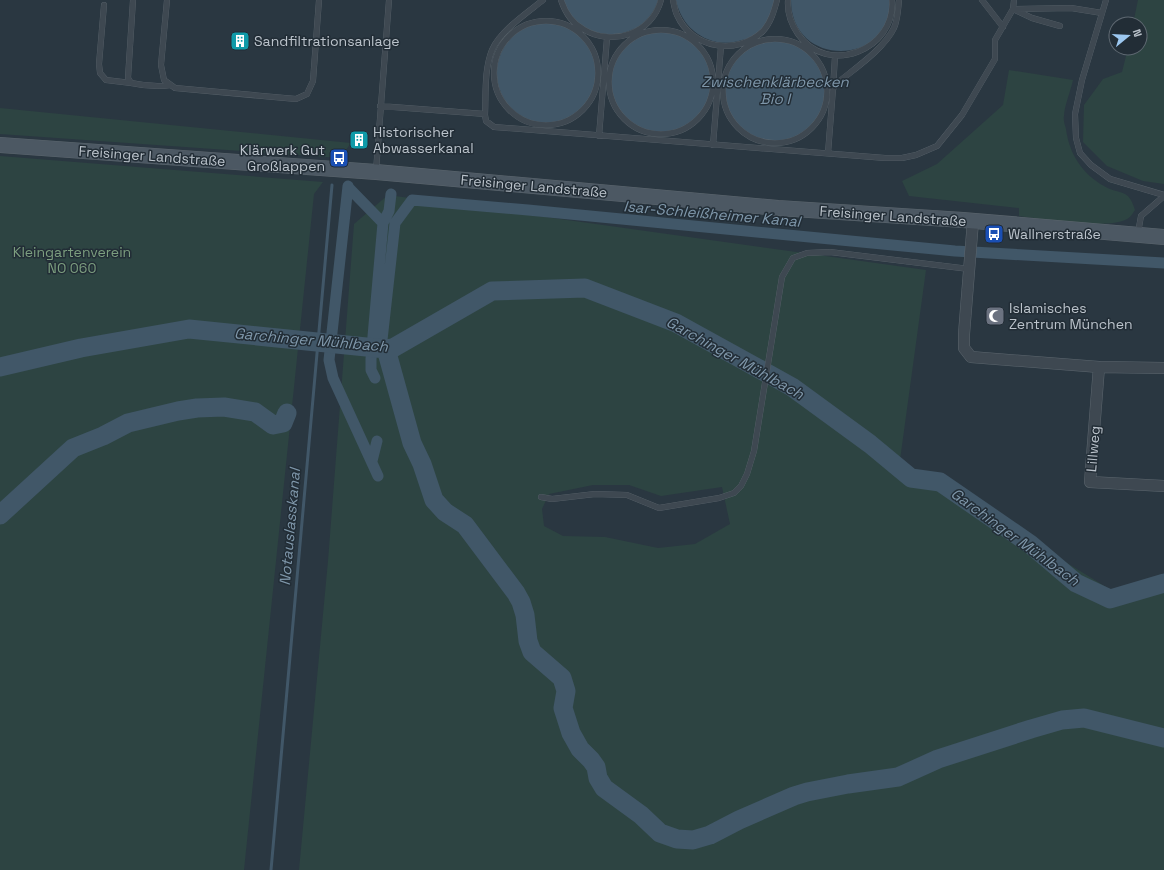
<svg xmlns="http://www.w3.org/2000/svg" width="1164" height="870" font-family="'Space Grotesk',sans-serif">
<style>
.green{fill:#2d4442;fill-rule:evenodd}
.water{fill:#415768}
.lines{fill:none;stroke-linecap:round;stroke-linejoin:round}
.stream{stroke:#415768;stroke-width:3}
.canal{stroke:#415768;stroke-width:11}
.river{stroke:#415768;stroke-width:19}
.lane-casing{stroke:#5c666e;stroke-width:6}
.street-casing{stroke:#5c666e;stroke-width:12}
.secondary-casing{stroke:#5c666e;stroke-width:16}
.lane{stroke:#3e4851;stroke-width:5.5}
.street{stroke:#3e4851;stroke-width:11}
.secondary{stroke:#4c5863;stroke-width:15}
.labels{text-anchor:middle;stroke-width:3;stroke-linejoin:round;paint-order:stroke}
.poi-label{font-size:14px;fill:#bbc3cb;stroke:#222d36;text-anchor:start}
.street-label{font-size:14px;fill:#bbc3cb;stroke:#222d36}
.park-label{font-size:14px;fill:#7c9e7f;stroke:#222d36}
.water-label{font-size:15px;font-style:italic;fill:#7f97aa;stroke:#222d36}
</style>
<rect width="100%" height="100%" fill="#2a3741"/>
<!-- green -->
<path class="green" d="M1138 0H1164V184L1143 181 1107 166 1083 142 1084 105 1103 79 1122 72 1128 48H1140V24H1133Z
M1009 70 1073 80C1071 90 1064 107 1064 116 1063 120 1065 125 1066 129 1069 153 1082 174 1104 186 1121 196 1128 187 1135 210 1133 213 1130 218 1127 219 1108 230 1042 219 1019 216V208L909 196 902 181 937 164 1003 105Z
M0 108 351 143 340 158 0 134Z
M0 156 323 182 314 194 244 870H0Z
M388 195 926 270 900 460 1119 595 1164 580V870H299L328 561 354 224ZM593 485H629L661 496 722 487 730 524 695 544 658 548 605 537 563 536 544 526 542 509 549 494Z"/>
<!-- water -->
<path class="water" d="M563 0H658C644 46 578 45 563 0Z
M676 0H776C773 11 770 19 763 27 758 34 750 38 742 40 712 50 682 31 676 0Z
M791 0H890C894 66 791 70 791 0Z
M497 73a50 50 0 1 1 100 0a50 50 0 1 1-100 0Z
M611 82a50 50 0 1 1 100 0a50 50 0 1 1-100 0Z
M725 91a50 50 0 1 1 100 0a50 50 0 1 1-100 0Z"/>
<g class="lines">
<!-- stream -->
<path class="stream" d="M364 347 366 354 371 359
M330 352 336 349 340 345
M271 870 332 185"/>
<!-- canal -->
<path class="canal" d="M348 186 329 360 333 378 378 476
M348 187 383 223
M381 349 395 223 412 200 528 210 955 251 1164 263
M375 378 371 370V359L383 223 389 211 391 194
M372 461 377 441"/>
<!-- river -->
<path class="river" d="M386 349 412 443 422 464 434 500 445 512 465 525 516 593 521 602 525 615 528 641 532 652 562 678 566 691 563 708 571 733 580 749 591 760 596 767 598 778 604 788 641 815 660 833 677 839 693 840 710 835 739 820 794 796 807 792 848 784 898 777 938 759 1031 729 1062 720 1084 718 1164 738
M0 367 81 348 189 329 386 349 393 348 492 291 585 288 676 323 792 387 870 444 911 478 940 482 1030 544 1076 583 1110 599 1164 583
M0 515 73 448 103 436 128 423 178 411 197 408 224 407 255 412 273 425 283 423 287 413"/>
<defs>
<path id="lane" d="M133 0 128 78 131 83C145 86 157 87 171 85
M167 0 161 65 164 80 175 88 296 99 307 94 313 81 319 0
M543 0C527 13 500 31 492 50 484 70 486 94 485 115L486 121 494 127 885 158H902L916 155 937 146 962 115 995 59V40L1013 9 1014 0
M561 0C565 12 572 23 583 29 612 47 652 34 661 0
M673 0C674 5 675 11 677 15 692 49 737 56 763 31 771 22 774 11 777 0
M788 0C787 13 791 24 798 34 827 77 896 50 892 0
M982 0 1003 27
M1106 0 1082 80 1075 114 1076 138 1080 153 1091 165 1110 179 1164 195
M104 5 99 64 100 73 106 80 131 83
M1013 9 1071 8 1102 13
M1015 10 1032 18 1060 26
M494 73a52 52 0 1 1 104 0a52 52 0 1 1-104 0Z
M609 82a52 52 0 1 1 104 0a52 52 0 1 1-104 0Z
M723 91a52 52 0 1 1 104 0a52 52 0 1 1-104 0Z
M833 89 835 56
M380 106 485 114
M599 136 607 38
M713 145 721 46
M828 153 833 89 836 84C854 69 884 49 894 28 898 19 898 10 899 0
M376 171 389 0
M1138 233 1141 216 1164 196
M541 497 552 499 595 494 627 495 659 508 719 498 734 493 741 486 747 474 754 451 782 277 793 258 807 253 830 252 969 269"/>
<path id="street" d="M973 221 964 334V348L971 357 1099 367 1164 368
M1099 367 1090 482 1164 486"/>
<path id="secondary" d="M0 145 376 172 778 208 963 220 1164 237"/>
</defs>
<!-- lane casing -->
<use href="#lane" class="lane-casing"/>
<!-- street casing -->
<use href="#street" class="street-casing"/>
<!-- secondary casing -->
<use href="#secondary" class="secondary-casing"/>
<!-- lane -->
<use href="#lane" class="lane"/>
<!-- street -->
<use href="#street" class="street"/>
<!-- secondary -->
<use href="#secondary" class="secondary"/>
</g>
<!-- icons -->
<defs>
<symbol id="building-square" viewBox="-11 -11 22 22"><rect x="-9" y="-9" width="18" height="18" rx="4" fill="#0f9aa8" stroke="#222d36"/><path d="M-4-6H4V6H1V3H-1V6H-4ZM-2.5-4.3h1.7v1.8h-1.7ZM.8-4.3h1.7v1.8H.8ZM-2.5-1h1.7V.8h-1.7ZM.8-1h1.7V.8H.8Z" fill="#fff"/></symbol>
<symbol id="bus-square" viewBox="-11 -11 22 22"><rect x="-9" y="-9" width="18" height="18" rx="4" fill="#1a4fb4" stroke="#222d36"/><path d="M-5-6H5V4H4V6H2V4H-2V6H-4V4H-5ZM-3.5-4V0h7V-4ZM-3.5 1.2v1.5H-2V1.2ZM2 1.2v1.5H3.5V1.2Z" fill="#fff"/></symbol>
<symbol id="mosque-square" viewBox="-11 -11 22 22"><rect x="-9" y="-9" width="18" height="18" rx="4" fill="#6b7280" stroke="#222d36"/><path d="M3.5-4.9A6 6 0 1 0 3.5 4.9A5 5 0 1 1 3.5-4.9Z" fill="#fff"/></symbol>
</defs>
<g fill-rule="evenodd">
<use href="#building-square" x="229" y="30" width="22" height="22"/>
<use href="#building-square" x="348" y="129" width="22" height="22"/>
<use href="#bus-square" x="328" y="147" width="22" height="22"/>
<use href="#bus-square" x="983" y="223" width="22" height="22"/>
<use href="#mosque-square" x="984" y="305" width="22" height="22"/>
</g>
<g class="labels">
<!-- poi labels -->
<g class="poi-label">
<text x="254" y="46">Sandfiltrationsanlage</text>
<text x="373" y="137">Historischer<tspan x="373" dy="16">Abwasserkanal</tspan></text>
<text x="325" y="155" text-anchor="end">Klärwerk Gut<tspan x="325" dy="16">Großlappen</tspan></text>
<text x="1008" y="239">Wallnerstraße</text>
<text x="1009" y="313">Islamisches<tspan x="1009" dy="16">Zentrum München</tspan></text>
</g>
<!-- street labels -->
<g class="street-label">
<text transform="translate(152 156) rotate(4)" y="5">Freisinger Landstraße</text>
<text transform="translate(534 186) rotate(5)" y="5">Freisinger Landstraße</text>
<text transform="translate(893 216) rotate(4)" y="5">Freisinger Landstraße</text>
<text transform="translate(1093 449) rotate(-85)" y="5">Lillweg</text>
</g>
<!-- park labels -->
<g class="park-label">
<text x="72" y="257">Kleingartenverein<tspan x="72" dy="16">NO 060</tspan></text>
</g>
<!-- water labels -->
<g class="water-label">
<text x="775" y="87">Zwischenklärbecken<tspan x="775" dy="17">Bio I</tspan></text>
<text transform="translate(712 214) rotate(5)" y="5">Isar-Schleißheimer Kanal</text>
<text transform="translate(311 340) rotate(5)" y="5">Garchinger Mühlbach</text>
<text transform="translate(735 358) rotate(29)" y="5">Garchinger Mühlbach</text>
<text transform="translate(290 527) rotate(-85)" y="5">Notauslasskanal</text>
<text transform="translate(1015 537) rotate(36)" y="5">Garchinger Mühlbach</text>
</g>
</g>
<!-- north arrow -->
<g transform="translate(1128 36) rotate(72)"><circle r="19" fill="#222d36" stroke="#5f6972"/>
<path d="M0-3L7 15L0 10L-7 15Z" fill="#9cc7ef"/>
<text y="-6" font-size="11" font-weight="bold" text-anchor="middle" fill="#bbc3cb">N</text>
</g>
</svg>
